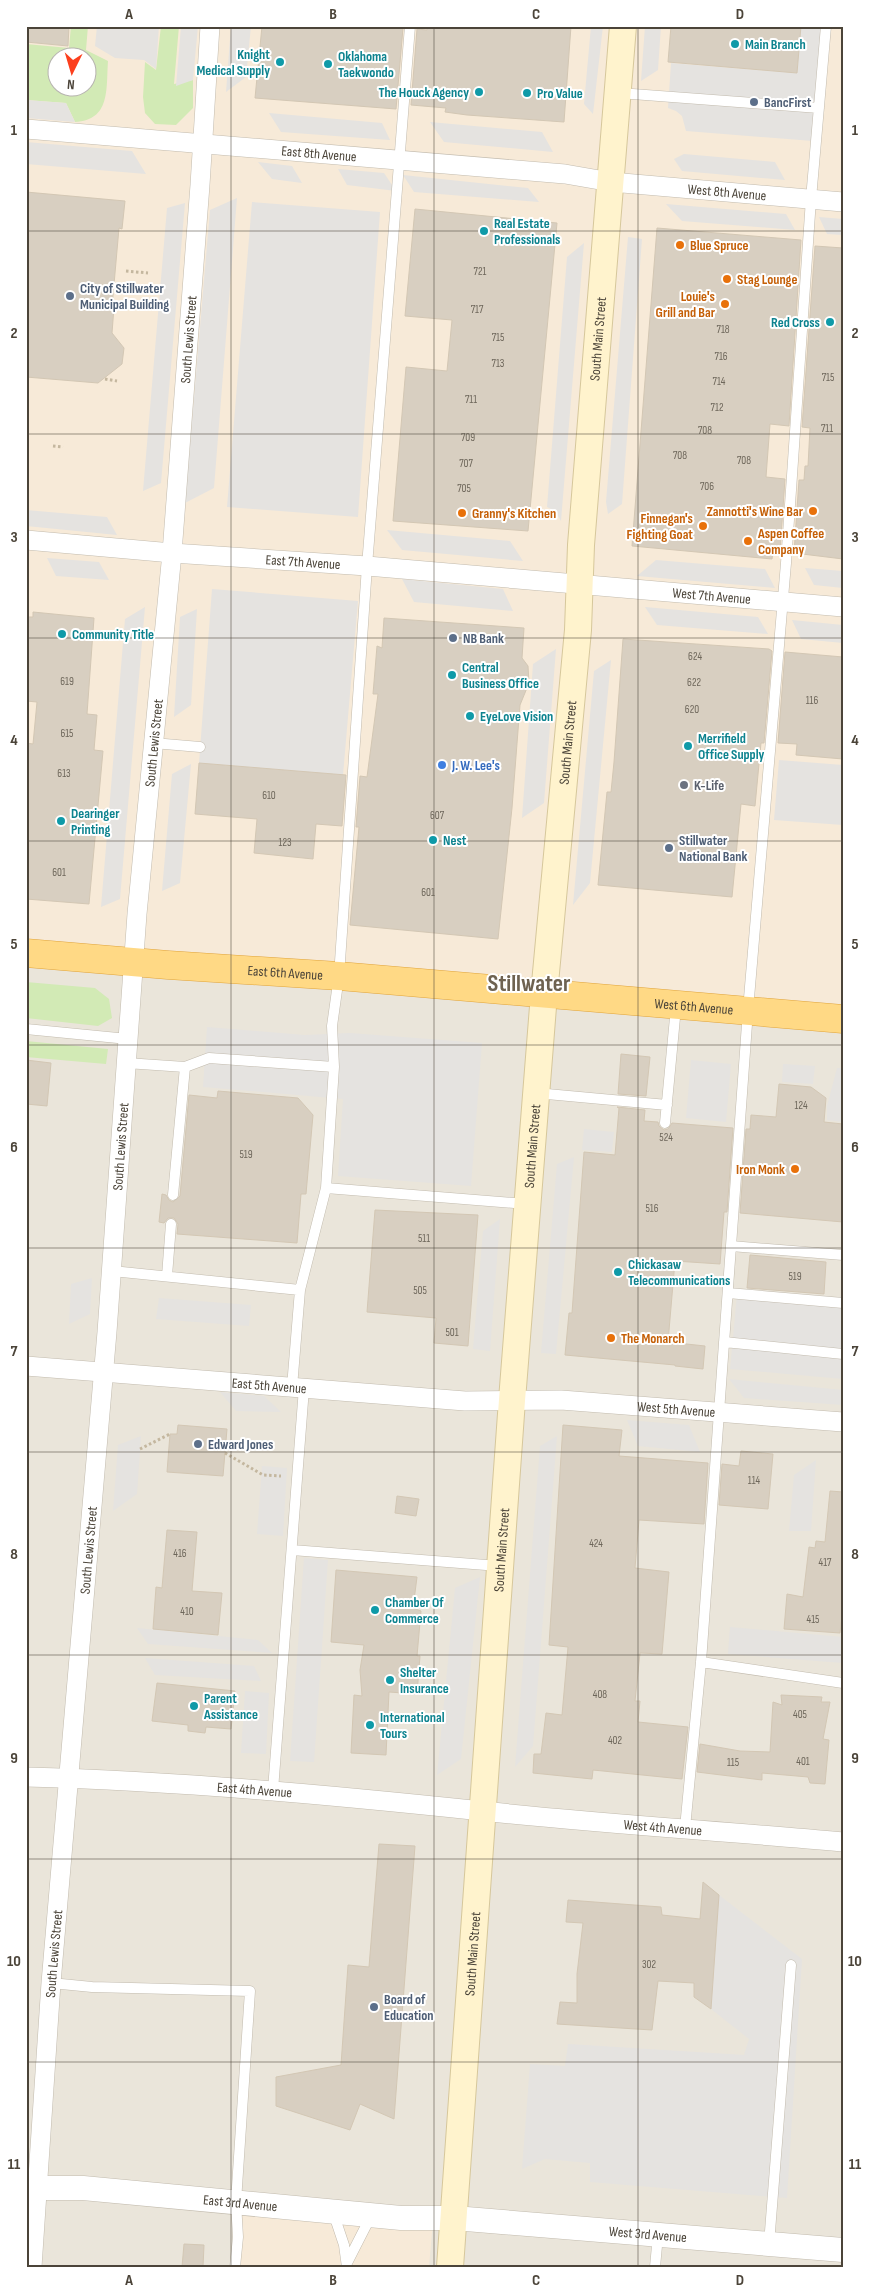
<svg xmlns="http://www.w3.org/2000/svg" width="869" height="2293" font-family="'Sofia Sans Condensed',sans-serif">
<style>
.residential{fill:#eae5da;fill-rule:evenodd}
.commercial{fill:#f7ead8;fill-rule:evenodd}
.green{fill:#d2eab5;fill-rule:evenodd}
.parking{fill:#e5e3e0}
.building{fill:#d8cfc1;stroke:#d3c7b4}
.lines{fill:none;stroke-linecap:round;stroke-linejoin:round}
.service-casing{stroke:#c2bbae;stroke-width:11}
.minor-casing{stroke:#c2bbae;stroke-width:20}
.tertiary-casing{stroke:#c2bbae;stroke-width:25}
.secondary-casing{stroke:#d6c79b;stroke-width:28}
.trunk-casing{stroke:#e0a43c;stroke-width:29}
.path{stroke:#c4b79f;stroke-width:3;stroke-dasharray:2.5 2.5;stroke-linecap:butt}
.service{stroke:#fff;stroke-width:10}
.minor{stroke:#fff;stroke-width:19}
.tertiary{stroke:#fff;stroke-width:24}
.secondary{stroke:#fff3cd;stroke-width:26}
.trunk{stroke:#ffd985;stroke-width:28}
.grid{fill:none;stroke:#4b4439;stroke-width:1;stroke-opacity:0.55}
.culture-dot{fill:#0f9aa8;stroke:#fff;stroke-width:2}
.service-dot{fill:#5c6f8a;stroke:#fff;stroke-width:2}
.food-dot{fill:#e8710a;stroke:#fff;stroke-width:2}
.shop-dot{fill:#3f7fe0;stroke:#fff;stroke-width:2}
.worship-dot{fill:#6b7280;stroke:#fff;stroke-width:2}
.labels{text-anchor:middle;stroke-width:4;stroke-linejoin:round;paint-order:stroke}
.number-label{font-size:11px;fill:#6e675b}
.culture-label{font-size:14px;font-weight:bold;fill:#0d838f;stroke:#fff;text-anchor:start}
.service-label{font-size:14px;font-weight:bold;fill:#4e5e75;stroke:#fff;text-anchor:start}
.street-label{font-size:14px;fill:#4b4439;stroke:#fff}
.food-label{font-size:14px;font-weight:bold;fill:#c56008;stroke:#fff;text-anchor:start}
.shop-label{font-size:14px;font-weight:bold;fill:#366cbe;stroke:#fff;text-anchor:start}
.worship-label{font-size:14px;font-weight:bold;fill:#5b616d;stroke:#fff;text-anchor:start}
.town-label{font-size:24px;font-weight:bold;fill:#6e6250;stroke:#fff}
.neatline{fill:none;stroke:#4b4439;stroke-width:2}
.grid-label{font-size:16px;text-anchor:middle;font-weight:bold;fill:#4b4439}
</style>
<rect width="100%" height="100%" fill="#f6f3ec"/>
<!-- residential -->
<path class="residential" d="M26 26H843V2267H26ZM58 58H88V88H58Z"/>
<!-- commercial -->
<path class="commercial" d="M26 26H843V1021L26 954ZM58 58H88V88H58Z
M237 2204 433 2221 429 2267H232Z"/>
<!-- green -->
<path class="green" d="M71 26H88L86 50 108 61C106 89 111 120 75 122L66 103 26 100V44L69 48ZM58 58H88V88H58Z
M161 26H179L174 84 193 80V108L176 125 155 124 145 113 143 97 145 62 156 70Z
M26 982 95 988 109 999 112 1018 98 1026 26 1018Z
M26 1041 108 1049 106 1064 26 1057Z"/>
<!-- parking -->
<path class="parking" d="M97 26H159L156 69 144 60 115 58 95 46Z
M181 26H198L193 80 176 86Z
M231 26H251L246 77 226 92Z
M591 26H603L593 114 584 104Z
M645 26H661L658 70 641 81Z
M801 26H822L813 141 686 131 682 116 676 111 668 108 671 63 797 73Z
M26 100 66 103 75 122 26 118Z
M269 113 382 123 390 140 281 132Z
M430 122 542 132 553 152 444 142Z
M26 142 132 151 146 174 26 164Z
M684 154 775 162 785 180 682 171 674 159Z
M258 162 292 166 302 183 272 179Z
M338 169 384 173 396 191 347 185Z
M403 175 528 188 539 202 414 192Z
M237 198 214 488 185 503 210 210Z
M252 202 380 212 358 517 227 507Z
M185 203 161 483 143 491 167 208Z
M666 204 786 214 795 230 682 221Z
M819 217 843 219V235L827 234Z
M628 237 642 239 622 504 608 514 606 502Z
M584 243 561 521 555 511 547 507 567 257Z
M26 510 107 517 117 535 26 526Z
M387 530 510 541 523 561 402 550Z
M47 558 99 562 109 580 56 576Z
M656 560 765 569 775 588 637 576Z
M805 568 843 571V588L814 585Z
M402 579 503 589 513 611 414 602Z
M212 589 358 601 343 775 199 763Z
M145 607 120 899 101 907 125 619Z
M645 607 758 617 768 634 657 625Z
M197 609 191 705 174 717 180 617Z
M792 620 843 625V643L801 639Z
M556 649 544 803 522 818 533 664Z
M611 660 590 883 573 905 594 671Z
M779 760 843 765V825L774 820Z
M191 764 180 883 162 891 172 774Z
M207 1027 305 1035 350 1033 482 1043 471 1186 338 1176 343 1099 203 1087Z
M691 1060 731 1064 726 1122 686 1118Z
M783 1064 815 1066 813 1084 782 1082Z
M837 1068H843V1122L827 1120V1106Z
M584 1129 614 1132 612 1152 582 1150Z
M574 1157 556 1354 541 1353 557 1164Z
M500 1219 490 1351 473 1349 483 1231Z
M92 1278 90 1314 69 1324 71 1284Z
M843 1293V1379L730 1369 737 1295 837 1300Z
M159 1298 251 1305 249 1326 156 1319Z
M729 1379 843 1390V1405L744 1398Z
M220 1392 264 1396 281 1412 236 1411Z
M627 1420 689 1425 700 1452 638 1446Z
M141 1436 137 1494 113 1511 118 1445Z
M557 1436 533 1746 515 1767 540 1446Z
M816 1460 811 1531H789L794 1475Z
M262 1466 287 1468 283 1536 257 1534Z
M304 1558 328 1560 314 1762 290 1761Z
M480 1577 461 1759 437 1775 455 1588Z
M730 1627 843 1637V1663L728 1654Z
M137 1628 258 1640 272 1653 148 1644Z
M145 1658 254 1666 261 1681 155 1675Z
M245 1691 269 1693 266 1754 241 1753Z
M719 1895 802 1959 787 2198 590 2182V2163L545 2159 522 2169 530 2064 565 2066 568 2044 744 2055 749 2039 711 2009Z"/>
<!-- building -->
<path class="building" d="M26 26H69L68 46 26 42Z
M262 26H370L403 28 396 109 255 98Z
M427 26H571L564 122 467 115 445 112 446 108 411 105 417 29 427 30Z
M671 26H801L797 73 668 62Z
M26 192 125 201 122 229 119 228 112 307H114L112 333 124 348 122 364 98 383 26 377Z
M415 209 557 223 528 531 393 521 406 367 447 371 452 320 405 316Z
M657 228 801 240 789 426 770 424 766 477 785 479 780 552 773 551 772 559 632 546Z
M815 246 843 248V559L794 553 799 480H804L805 466H808L810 428 802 427Z
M33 612 94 618 87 714 97 715 94 750 103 751 89 904 26 899V743L33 744 37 702 26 701V617H33Z
M384 618 524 628 522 658 528 666 529 683 520 705 512 808 498 939 350 925 359 827H356L360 776 367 777 378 694H373L377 646 382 648Z
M623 639 769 649 772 651 764 743H761L755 806 741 804 732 897 598 885 607 792H611L614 762Z
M785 652 843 657V759L796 755 797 744 778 743Z
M199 763 346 775 342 826 316 824 313 859 254 853 257 819 195 814Z
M621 1054 650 1057 646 1096 618 1094Z
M26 1060 51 1063 47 1106 26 1104Z
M779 1084 811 1087 826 1098 824 1122 843 1124V1222L740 1213 746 1129H750L751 1115 776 1117Z
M218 1091 298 1098 313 1115 306 1194H301L297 1243 177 1234 178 1224 174 1218H168L164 1223 159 1222 162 1194 166 1195 169 1200 173 1202 180 1196 189 1095 217 1098Z
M617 1107 645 1110 644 1121 658 1122 659 1126 664 1130 668 1129 672 1123 733 1128 727 1212H724L720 1264 675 1261 668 1342 705 1346 703 1369 675 1366V1365L565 1355 569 1313H572L584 1152 615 1155 619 1108Z
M375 1210 478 1215 468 1346 434 1343 436 1318 367 1312Z
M750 1255 826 1262 824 1294 747 1288Z
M178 1425 227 1429 223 1476 167 1472 170 1434H177Z
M563 1425 622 1430 619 1456 708 1463 704 1524 639 1520 635 1568 669 1572 662 1654 640 1653 635 1701H640L638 1722 688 1727 682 1779 593 1770 592 1779 533 1773 534 1754H541L546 1713 562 1715 568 1647 549 1645Z
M741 1451 773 1454 768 1509 719 1505 722 1464 739 1466Z
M830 1491 843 1492V1608L840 1633 784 1629 787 1594 803 1597 809 1547 815 1548 816 1541 825 1542Z
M397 1496 419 1499 416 1516 395 1513Z
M167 1530 197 1532 192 1591 222 1593 218 1635 153 1629 156 1587 162 1588Z
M336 1570 417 1577 413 1608 421 1611 417 1656H420L417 1694 389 1692 386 1755 351 1753 354 1695 362 1696 360 1670 364 1645 331 1642Z
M157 1683 235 1691 231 1729 206 1727 205 1733 188 1731V1725L152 1721Z
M781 1695 822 1697 821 1702H830L823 1739 829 1740 825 1784 810 1783 808 1777 762 1773V1780L697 1772 700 1744 740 1751 770 1752 773 1702 782 1705Z
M379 1844 415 1846 394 2119 360 2104 350 2130 276 2106V2077L341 2065 348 1965 369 1967Z
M703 1882 719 1895 711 2009 694 1997V1983L658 1981 652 2030 557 2024 560 2002 577 2003V1974L583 1923 566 1922 568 1900 661 1907 662 1915 700 1919Z
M184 2244 204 2245 203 2267H182Z"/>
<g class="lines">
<defs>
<path id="service" d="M619 93 819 108
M153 743 200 747
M26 1029 128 1039
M126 1063 185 1067 209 1058 334 1067
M536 1093 667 1105
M665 1123 676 1007
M326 1188 527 1204
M173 1195 185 1067
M731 1246 843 1255
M112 1271 300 1290
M167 1276 171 1224
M728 1293 843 1303
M724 1342 843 1354
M292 1387 300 1290 326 1188 334 1067 332 1026 339 976 367 566 410 26
M292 1550 499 1566
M701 1662 843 1683
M273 1790 304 1388
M685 1828 701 1662 748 1010 786 563 811 199 826 26
M51 1983 92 1987 250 1991 236 2202 238 2237 235 2267
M333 2212 344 2245 347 2267
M769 2244 791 1965
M347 2263 371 2216
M655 2267 658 2235"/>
<g id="minor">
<path id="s1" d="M26 129 565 174 611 182 843 202"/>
<path id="s2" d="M26 540 172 553 367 566 843 607"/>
<path id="s3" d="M26 1366 465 1401 561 1400 843 1422"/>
<path id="s4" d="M26 1777C179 1781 330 1795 482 1811 602 1824 723 1831 843 1842"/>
<path id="s5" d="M32 2267 51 1983 107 1332 137 914 172 553 200 185 210 26"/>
</g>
<g id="tertiary">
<path id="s6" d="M26 2188H83L401 2218H454L843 2250"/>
</g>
<g id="secondary">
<path id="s7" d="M450 2267 512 1400 544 994 578 630 581 545 623 26"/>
</g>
<g id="trunk">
<path id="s8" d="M26 953 168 965 339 976 843 1019"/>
</g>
</defs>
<!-- service casing -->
<use href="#service" class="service-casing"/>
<!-- minor casing -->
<use href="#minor" class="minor-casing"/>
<!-- tertiary casing -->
<use href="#tertiary" class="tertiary-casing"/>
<!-- secondary casing -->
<use href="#secondary" class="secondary-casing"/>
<!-- trunk casing -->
<use href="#trunk" class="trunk-casing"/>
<!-- path -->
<path class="path" d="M126 271 148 273
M105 379 117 381
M53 446 63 447
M140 1449 170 1434
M225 1453 263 1475 281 1476"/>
<!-- service -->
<use href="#service" class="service"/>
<!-- minor -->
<use href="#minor" class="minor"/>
<!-- tertiary -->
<use href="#tertiary" class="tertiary"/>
<!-- secondary -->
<use href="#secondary" class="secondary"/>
<!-- trunk -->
<use href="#trunk" class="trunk"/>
</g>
<!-- grid -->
<path class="grid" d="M231 26V2267M434 26V2267M638 26V2267M26 231H843M26 434H843M26 638H843M26 841H843M26 1045H843M26 1248H843M26 1452H843M26 1655H843M26 1859H843M26 2062H843"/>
<!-- markers -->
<g class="culture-dot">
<circle cx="735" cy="44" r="5"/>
<circle cx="280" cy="62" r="5"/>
<circle cx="328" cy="64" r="5"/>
<circle cx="479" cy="92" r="5"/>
<circle cx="527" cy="93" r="5"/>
<circle cx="484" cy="231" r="5"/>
<circle cx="830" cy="322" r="5"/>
<circle cx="62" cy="634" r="5"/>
<circle cx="452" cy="675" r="5"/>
<circle cx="470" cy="716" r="5"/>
<circle cx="688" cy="746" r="5"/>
<circle cx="61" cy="821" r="5"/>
<circle cx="433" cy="840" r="5"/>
<circle cx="618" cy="1272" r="5"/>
<circle cx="375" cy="1610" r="5"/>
<circle cx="390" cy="1680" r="5"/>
<circle cx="194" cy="1706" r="5"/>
<circle cx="370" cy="1725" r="5"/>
</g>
<g class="service-dot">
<circle cx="754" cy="102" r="5"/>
<circle cx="70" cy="296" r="5"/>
<circle cx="453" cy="638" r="5"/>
<circle cx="669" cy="848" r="5"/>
<circle cx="198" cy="1444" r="5"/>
<circle cx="374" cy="2007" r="5"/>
</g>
<g class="food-dot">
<circle cx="680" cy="245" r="5"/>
<circle cx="727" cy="279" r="5"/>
<circle cx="725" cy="304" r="5"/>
<circle cx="813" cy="511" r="5"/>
<circle cx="462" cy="513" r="5"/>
<circle cx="703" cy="526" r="5"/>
<circle cx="748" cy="541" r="5"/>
<circle cx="795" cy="1169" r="5"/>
<circle cx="611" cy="1338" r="5"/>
</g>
<circle class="shop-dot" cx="442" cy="765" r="5"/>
<circle class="worship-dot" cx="684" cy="785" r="5"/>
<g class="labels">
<!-- number labels -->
<g class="number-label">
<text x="480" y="275">721</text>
<text x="477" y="313">717</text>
<text x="723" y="333">718</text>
<text x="498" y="341">715</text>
<text x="721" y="360">716</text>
<text x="498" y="367">713</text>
<text x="828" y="381">715</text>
<text x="719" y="385">714</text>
<text x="471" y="403">711</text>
<text x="717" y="411">712</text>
<text x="827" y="432">711</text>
<text x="705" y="434">708</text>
<text x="468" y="441">709</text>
<text x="680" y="459">708</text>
<text x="744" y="464">708</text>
<text x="466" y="467">707</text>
<text x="707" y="490">706</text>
<text x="464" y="492">705</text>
<text x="695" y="660">624</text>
<text x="67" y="685">619</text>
<text x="694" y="686">622</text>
<text x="812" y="704">116</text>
<text x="692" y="713">620</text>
<text x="67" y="737">615</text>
<text x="64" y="777">613</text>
<text x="269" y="799">610</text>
<text x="437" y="819">607</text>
<text x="285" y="846">123</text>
<text x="59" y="876">601</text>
<text x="428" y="896">601</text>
<text x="801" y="1109">124</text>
<text x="666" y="1141">524</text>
<text x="246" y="1158">519</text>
<text x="652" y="1212">516</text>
<text x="424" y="1242">511</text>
<text x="795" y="1280">519</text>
<text x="420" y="1294">505</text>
<text x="452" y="1336">501</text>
<text x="754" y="1484">114</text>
<text x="596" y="1547">424</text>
<text x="180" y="1557">416</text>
<text x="825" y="1566">417</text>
<text x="187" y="1615">410</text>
<text x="813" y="1623">415</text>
<text x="600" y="1698">408</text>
<text x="800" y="1718">405</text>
<text x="615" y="1744">402</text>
<text x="803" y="1765">401</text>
<text x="733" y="1766">115</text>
<text x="649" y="1968">302</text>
</g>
<!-- culture labels -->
<g class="culture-label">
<text x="745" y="49">Main Branch</text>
<text x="270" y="59" text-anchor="end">Knight<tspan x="270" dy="16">Medical Supply</tspan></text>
<text x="338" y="61">Oklahoma<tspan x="338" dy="16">Taekwondo</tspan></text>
<text x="469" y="97" text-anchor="end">The Houck Agency</text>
<text x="537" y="98">Pro Value</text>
<text x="494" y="228">Real Estate<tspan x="494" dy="16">Professionals</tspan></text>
<text x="820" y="327" text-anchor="end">Red Cross</text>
<text x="72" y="639">Community Title</text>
<text x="462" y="672">Central<tspan x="462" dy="16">Business Office</tspan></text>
<text x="480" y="721">EyeLove Vision</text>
<text x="698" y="743">Merrifield<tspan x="698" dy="16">Office Supply</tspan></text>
<text x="71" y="818">Dearinger<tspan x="71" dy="16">Printing</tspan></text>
<text x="443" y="845">Nest</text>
<text x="628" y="1269">Chickasaw<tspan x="628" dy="16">Telecommunications</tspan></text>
<text x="385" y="1607">Chamber Of<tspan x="385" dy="16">Commerce</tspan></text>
<text x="400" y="1677">Shelter<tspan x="400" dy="16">Insurance</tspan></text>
<text x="204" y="1703">Parent<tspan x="204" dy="16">Assistance</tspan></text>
<text x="380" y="1722">International<tspan x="380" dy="16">Tours</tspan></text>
</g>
<!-- service labels -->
<g class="service-label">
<text x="764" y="107">BancFirst</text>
<text x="80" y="293">City of Stillwater<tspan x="80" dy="16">Municipal Building</tspan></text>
<text x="463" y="643">NB Bank</text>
<text x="679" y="845">Stillwater<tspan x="679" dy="16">National Bank</tspan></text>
<text x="208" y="1449">Edward Jones</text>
<text x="384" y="2004">Board of<tspan x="384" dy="16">Education</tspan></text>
</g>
<!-- street labels -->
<g class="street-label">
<text dy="5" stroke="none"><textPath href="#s1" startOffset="294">East 8th Avenue</textPath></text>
<text dy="5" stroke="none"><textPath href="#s1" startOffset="704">West 8th Avenue</textPath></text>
<text dy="5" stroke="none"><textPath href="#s5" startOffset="1934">South Lewis Street</textPath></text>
<text dy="5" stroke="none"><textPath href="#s7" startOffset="1934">South Main Street</textPath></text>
<text dy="5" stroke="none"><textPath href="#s2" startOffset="278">East 7th Avenue</textPath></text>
<text dy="5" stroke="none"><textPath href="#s2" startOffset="688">West 7th Avenue</textPath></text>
<text dy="5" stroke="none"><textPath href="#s5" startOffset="1529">South Lewis Street</textPath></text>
<text dy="5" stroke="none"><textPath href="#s7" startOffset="1529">South Main Street</textPath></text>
<text dy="5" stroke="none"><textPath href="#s8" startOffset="260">East 6th Avenue</textPath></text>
<text dy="5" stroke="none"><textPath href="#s8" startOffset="670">West 6th Avenue</textPath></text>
<text dy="5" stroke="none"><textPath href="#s5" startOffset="1124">South Lewis Street</textPath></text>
<text dy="5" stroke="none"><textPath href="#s7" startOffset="1124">South Main Street</textPath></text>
<text dy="5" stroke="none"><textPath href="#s3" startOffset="244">East 5th Avenue</textPath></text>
<text dy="5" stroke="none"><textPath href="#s3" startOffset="652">West 5th Avenue</textPath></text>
<text dy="5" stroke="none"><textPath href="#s5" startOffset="719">South Lewis Street</textPath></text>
<text dy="5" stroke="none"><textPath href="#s7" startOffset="719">South Main Street</textPath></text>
<text dy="5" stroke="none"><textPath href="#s4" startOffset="229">East 4th Avenue</textPath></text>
<text dy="5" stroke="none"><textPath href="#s4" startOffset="639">West 4th Avenue</textPath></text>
<text dy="5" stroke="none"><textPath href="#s5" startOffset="314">South Lewis Street</textPath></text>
<text dy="5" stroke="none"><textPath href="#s7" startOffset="314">South Main Street</textPath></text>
<text dy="5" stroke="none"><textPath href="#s6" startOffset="215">East 3rd Avenue</textPath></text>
<text dy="5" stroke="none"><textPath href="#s6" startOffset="624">West 3rd Avenue</textPath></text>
</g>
<!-- food labels -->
<g class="food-label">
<text x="690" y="250">Blue Spruce</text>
<text x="737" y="284">Stag Lounge</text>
<text x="715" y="301" text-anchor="end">Louie's<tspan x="715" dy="16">Grill and Bar</tspan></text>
<text x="803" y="516" text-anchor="end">Zannotti's Wine Bar</text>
<text x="472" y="518">Granny's Kitchen</text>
<text x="693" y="523" text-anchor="end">Finnegan's<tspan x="693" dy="16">Fighting Goat</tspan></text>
<text x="758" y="538">Aspen Coffee<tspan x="758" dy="16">Company</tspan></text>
<text x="785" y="1174" text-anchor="end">Iron Monk</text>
<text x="621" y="1343">The Monarch</text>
</g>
<!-- shop labels -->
<g class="shop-label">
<text x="452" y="770">J. W. Lee's</text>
</g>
<!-- worship labels -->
<g class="worship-label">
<text x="694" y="790">K-Life</text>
</g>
<!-- town labels -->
<g class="town-label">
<text x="529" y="991">Stillwater</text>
</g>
</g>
<!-- border -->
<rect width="869" height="2293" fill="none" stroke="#ffffff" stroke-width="55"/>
<!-- north arrow -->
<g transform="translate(72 72) rotate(185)"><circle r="24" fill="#ffffff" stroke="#b7b4b0"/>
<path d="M0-4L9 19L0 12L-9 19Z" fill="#fc3f1d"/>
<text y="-8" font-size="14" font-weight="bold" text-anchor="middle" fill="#4b4439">N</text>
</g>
<rect x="28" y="28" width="814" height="2238" class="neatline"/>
<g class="grid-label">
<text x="129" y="19">A</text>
<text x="333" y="19">B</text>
<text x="536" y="19">C</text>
<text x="740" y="19">D</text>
<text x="14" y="135">1</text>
<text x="855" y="135">1</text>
<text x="14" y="338">2</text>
<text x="855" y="338">2</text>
<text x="14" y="542">3</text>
<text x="855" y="542">3</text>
<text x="14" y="745">4</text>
<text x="855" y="745">4</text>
<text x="14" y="949">5</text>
<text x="855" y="949">5</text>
<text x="14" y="1152">6</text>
<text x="855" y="1152">6</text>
<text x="14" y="1356">7</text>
<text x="855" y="1356">7</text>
<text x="14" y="1559">8</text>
<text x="855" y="1559">8</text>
<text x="14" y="1763">9</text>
<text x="855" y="1763">9</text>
<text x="14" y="1966">10</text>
<text x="855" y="1966">10</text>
<text x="14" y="2169">11</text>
<text x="855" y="2169">11</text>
<text x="129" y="2285">A</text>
<text x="333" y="2285">B</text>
<text x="536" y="2285">C</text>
<text x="740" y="2285">D</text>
</g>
</svg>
